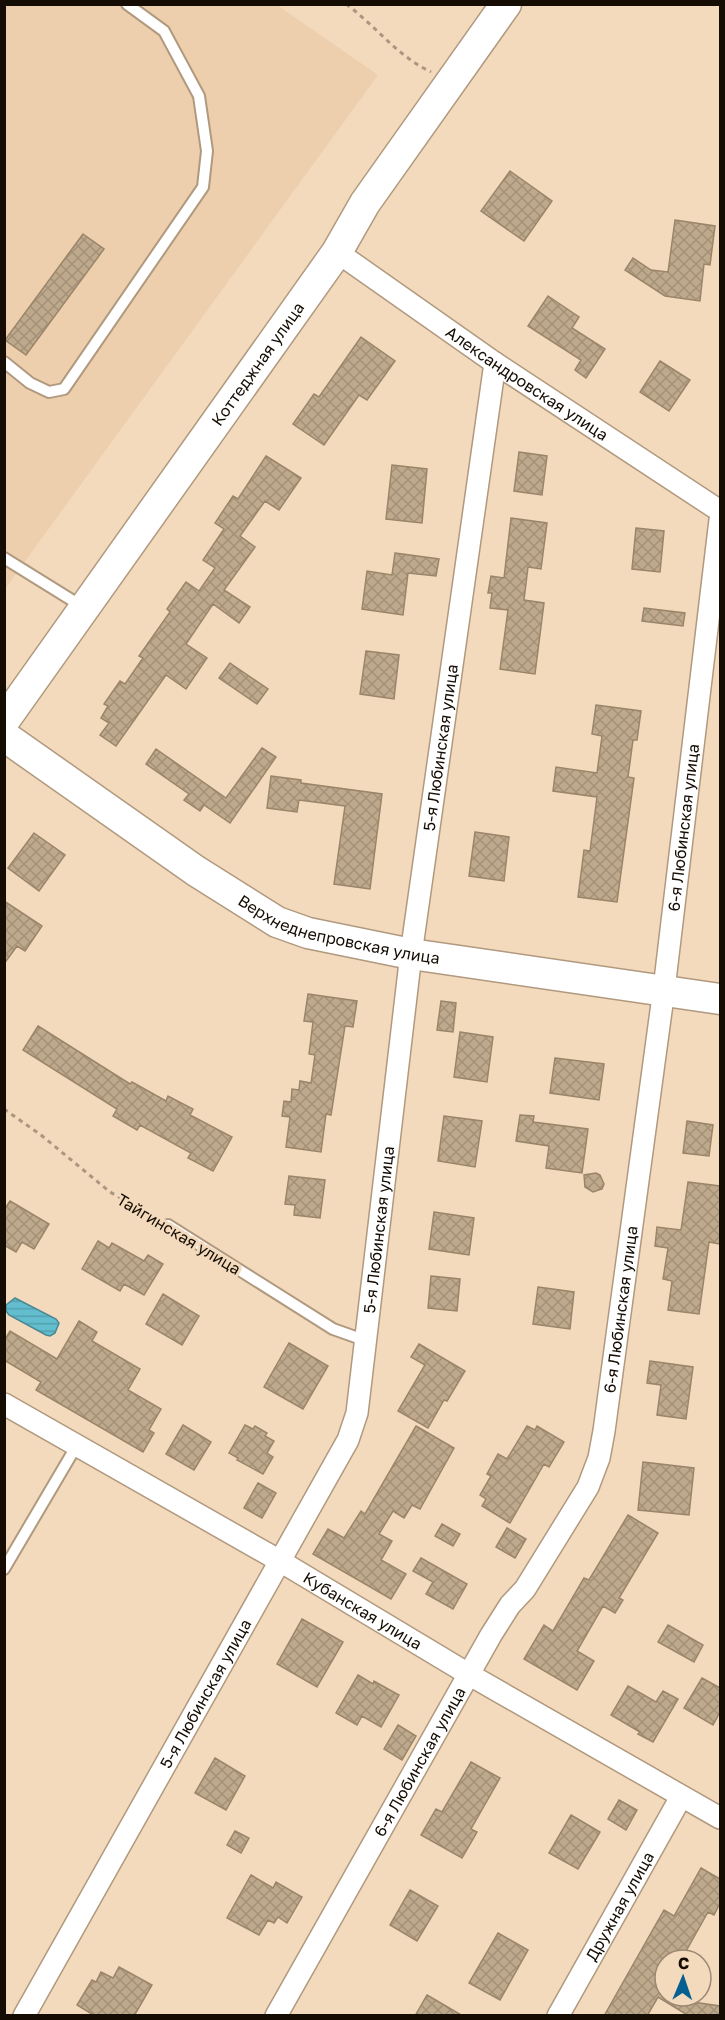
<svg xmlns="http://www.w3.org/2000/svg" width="725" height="2020" font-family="'Golos Text',sans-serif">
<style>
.built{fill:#edcfad}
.water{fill:url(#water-rules);stroke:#4b8891;stroke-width:1.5}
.building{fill:url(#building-cross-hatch);stroke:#9a8569;stroke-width:1.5}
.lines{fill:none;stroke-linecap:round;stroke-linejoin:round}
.lane-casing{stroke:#b0997e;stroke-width:14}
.street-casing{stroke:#b0997e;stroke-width:24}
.secondary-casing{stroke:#b0997e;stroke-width:33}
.path{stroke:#ab9781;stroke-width:3;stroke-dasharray:4.5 4.5;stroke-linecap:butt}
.lane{stroke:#fff;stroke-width:10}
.street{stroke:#fff;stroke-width:21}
.secondary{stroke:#fff;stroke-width:30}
.labels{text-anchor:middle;stroke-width:6;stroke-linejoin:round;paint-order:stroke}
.street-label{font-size:16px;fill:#150d04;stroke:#f3dabd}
</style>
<defs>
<pattern id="water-rules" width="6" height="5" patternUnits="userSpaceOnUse" patternTransform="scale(1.5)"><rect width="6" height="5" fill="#62bdce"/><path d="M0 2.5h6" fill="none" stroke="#54a1af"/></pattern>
<pattern id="building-cross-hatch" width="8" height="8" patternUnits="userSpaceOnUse" patternTransform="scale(1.5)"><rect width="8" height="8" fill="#bfa98c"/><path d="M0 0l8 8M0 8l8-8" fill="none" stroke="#a39077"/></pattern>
</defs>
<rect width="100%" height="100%" fill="#f3dabd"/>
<!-- built -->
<path class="built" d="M5 5H277L378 75 5 589Z"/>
<!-- water -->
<path class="water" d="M15 1298 56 1319 59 1323 55 1333 50 1336 46 1335 9 1315 6 1311V1305Z"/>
<!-- building -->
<path class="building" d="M510 171 552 201 524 241 481 211Z
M675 220 715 226 710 265 704 264 700 301 665 296 625 270 633 258 651 270 668 272Z
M83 234 104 249 26 355 5 340Z
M548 296 579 317 572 328 605 349 586 378 575 370 581 360 528 326Z
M361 337 395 361 367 400 359 395 324 445 293 424 314 394 319 397Z
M660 361 690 380 669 411 640 392Z
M519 452 547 456 542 495 514 491Z
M266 456 301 478 279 510 265 501 240 536 255 547 224 590 250 607 239 623 213 604 186 644 207 658 186 689 166 675 116 746 100 735 109 723 101 718 108 706 104 704 120 681 125 684 143 658 139 656 170 612 167 609 186 582 199 591 215 568 203 560 224 529 215 523 233 496 238 499Z
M392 465 427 469 422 523 386 519Z
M511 518 547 523 541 569 528 567 524 600 544 603 535 674 500 669 508 610 490 608 492 593H488L491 576 504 578Z
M636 528 664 531 660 572 632 569Z
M395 553 439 559 436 576 408 573 403 615 362 609 367 571 392 575Z
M644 608 685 613 683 626 642 621Z
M366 651 399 655 394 699 360 694Z
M230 663 268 689 257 704 219 678Z
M596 705 641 711 637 740H633L628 777 634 778 617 902 578 897 584 850 590 851 597 797 553 791 556 767 597 773 602 736 592 734Z
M262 748 276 757 230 823 204 805 200 811 184 800 189 794 146 764 156 749 226 798Z
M271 776 301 780V783L382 794 370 889 334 884 345 806 299 800 297 812 267 808Z
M475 832 509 837 504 881 469 876Z
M34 833 65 855 39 891 8 868Z
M4 901 42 926 25 951 17 946 4 964Z
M308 994 357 1001 353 1027 345 1026 331 1115 326 1114 321 1152 286 1147 290 1117 282 1116 284 1101 291 1102 292 1089 299 1090 300 1081 311 1083 315 1055 309 1054 313 1022 304 1021Z
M441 1001 456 1003 453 1032 437 1030Z
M38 1026 130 1084 132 1082 166 1101 168 1096 193 1109 190 1115 232 1137 213 1171 188 1158 191 1153 140 1125 137 1130 113 1116 117 1109 23 1050Z
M460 1032 493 1037 487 1082 454 1077Z
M555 1058 604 1064 599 1100 550 1093Z
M520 1115 534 1116 533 1122 588 1129 582 1173 546 1168 549 1146 516 1141Z
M444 1116 482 1121 475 1167 438 1161Z
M687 1121 713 1125 709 1156 683 1153Z
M596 1173 600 1175 604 1184 602 1189 593 1192 585 1187 584 1175Z
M289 1176 325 1180 320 1218 294 1215 295 1205 285 1204Z
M688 1182 720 1186V1244L709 1242 699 1314 668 1310 672 1281 663 1279 668 1248 655 1246 657 1227 681 1230Z
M10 1201 49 1224 34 1249 22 1242 16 1252 4 1245V1210Z
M434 1212 474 1218 469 1255 429 1249Z
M98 1241 109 1248 112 1243 144 1261 148 1255 163 1264 144 1295 124 1284 120 1291 82 1269Z
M431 1276 460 1279 457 1311 428 1308Z
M538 1287 574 1292 570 1329 533 1324Z
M163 1294 199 1316 182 1345 146 1324Z
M79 1321 97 1332 92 1341 140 1369 128 1390 161 1409 149 1430 154 1433 143 1452 36 1390 41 1382 4 1360V1341L10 1331 57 1359Z
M289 1343 328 1366 303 1409 264 1387Z
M419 1344 465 1371 447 1401 444 1400 428 1428 398 1411 425 1365 411 1357Z
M650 1361 693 1367 686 1419 657 1415 661 1385 647 1383Z
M183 1425 211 1442 194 1470 166 1454Z
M245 1425 253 1429 255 1426 267 1433 265 1436 274 1441 267 1453 273 1457 263 1474 237 1460 238 1458 229 1453Z
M416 1426 454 1448 420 1509 412 1505 404 1518 393 1511 379 1534 392 1541 381 1560 406 1574 391 1599 313 1554 328 1529 344 1538 361 1511 365 1514Z
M527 1426 535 1430 537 1426 564 1442 549 1467 544 1464 510 1523 482 1506 486 1499 480 1495 491 1476 487 1474 498 1454 507 1459Z
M643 1462 694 1468 689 1515 638 1510Z
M258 1483 276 1493 262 1518 244 1508Z
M628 1515 658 1533 619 1598 623 1600 615 1613 603 1606 577 1651 594 1661 577 1690 524 1659 544 1625 553 1631 584 1578 589 1580Z
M442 1524 460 1534 453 1546 435 1536Z
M507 1528 526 1539 515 1558 496 1547Z
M421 1558 467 1584 453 1609 426 1594 433 1582 413 1571Z
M302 1619 343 1642 317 1687 277 1664Z
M668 1625 703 1645 694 1662 658 1642Z
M358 1675 373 1684 374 1681 399 1695 381 1727 362 1716 357 1725 336 1713Z
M702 1678 720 1688V1712L713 1725 684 1708Z
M628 1686 656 1702 663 1691 678 1699 653 1742 638 1734 640 1732 611 1715Z
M398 1725 416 1736 402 1760 384 1749Z
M215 1758 245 1776 226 1810 195 1793Z
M471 1762 500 1778 471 1829 477 1832 462 1858 421 1835 436 1809 442 1812Z
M619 1800 637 1810 626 1830 608 1819Z
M571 1815 600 1832 578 1869 549 1853Z
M235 1831 249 1838 241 1853 227 1845Z
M701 1868 720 1879V1903L714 1915 708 1912 681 1960H665V1998L720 2006V2016H689L658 1997 647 2016H604L664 1910 674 1916Z
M251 1875 273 1888 276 1882 302 1897 287 1923 278 1917 274 1923 268 1920 259 1935 227 1918Z
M410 1890 438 1906 417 1941 390 1925Z
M498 1933 528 1950 500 2000 469 1983Z
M119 1967 152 1985 134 2016H95L77 2005 92 1980 96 1982 101 1972 113 1978Z
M427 1995 463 2016H415Z"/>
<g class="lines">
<defs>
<path id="lane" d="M4 362 30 383 49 392 64 389 203 187 207 151 199 96 164 31 127 4
M4 558 83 607
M168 1225 333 1329 364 1340
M4 1569 77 1445"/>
<g id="street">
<path id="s1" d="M337 252 495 363 720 511"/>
<path id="s2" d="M4 1404 280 1561 470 1675 720 1818"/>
<path id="s3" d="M24 2016 348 1440 357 1413 411 954 495 363"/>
<path id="s4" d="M276 2016 491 1635 510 1605 525 1589 588 1487 599 1458 604 1431 664 989 720 520"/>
<path id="s5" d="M558 2016 681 1797"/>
</g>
<g id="secondary">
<path id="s6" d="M4 721 337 252 365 203 506 4"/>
<path id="s7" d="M4 736 196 871 277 922 308 933 411 954 720 999"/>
</g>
</defs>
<!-- lane casing -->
<use href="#lane" class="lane-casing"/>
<!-- street casing -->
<use href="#street" class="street-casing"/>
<!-- secondary casing -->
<use href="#secondary" class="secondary-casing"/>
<!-- path -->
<path class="path" d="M346 4C376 26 397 56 431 72
M4 1109 41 1135 110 1192 156 1218"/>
<!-- lane -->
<use href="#lane" class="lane"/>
<!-- street -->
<use href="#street" class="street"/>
<!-- secondary -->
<use href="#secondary" class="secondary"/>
</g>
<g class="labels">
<!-- street labels -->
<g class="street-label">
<text dy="6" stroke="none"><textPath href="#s6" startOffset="438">Коттеджная улица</textPath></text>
<text dy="6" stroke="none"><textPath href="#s1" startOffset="231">Александровская улица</textPath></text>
<text dy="6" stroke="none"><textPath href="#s3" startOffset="1360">5-я Любинская улица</textPath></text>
<text dy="6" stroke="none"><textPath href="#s4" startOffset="1282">6-я Любинская улица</textPath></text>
<text dy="6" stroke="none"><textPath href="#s7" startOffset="392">Верхнеднепровская улица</textPath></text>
<text dy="6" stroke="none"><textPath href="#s3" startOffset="874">5-я Любинская улица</textPath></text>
<text transform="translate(179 1234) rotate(31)" y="6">Тайгинская улица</text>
<text dy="6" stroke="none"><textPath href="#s4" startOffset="796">6-я Любинская улица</textPath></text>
<text dy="6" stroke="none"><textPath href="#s2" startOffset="414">Кубанская улица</textPath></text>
<text dy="6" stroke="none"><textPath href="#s3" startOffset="370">5-я Любинская улица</textPath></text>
<text dy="6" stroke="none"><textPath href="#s4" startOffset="292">6-я Любинская улица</textPath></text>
<text dy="6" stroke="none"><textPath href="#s5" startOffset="126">Дружная улица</textPath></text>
</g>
</g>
<!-- border -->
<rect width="725" height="2020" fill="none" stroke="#150d04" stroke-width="12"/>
<!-- north arrow -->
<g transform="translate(683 1978) rotate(2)"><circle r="28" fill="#f3dabd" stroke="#9a8873" stroke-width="1.5"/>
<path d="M0-4.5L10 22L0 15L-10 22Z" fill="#055f90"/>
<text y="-9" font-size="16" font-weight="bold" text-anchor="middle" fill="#150d04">С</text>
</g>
</svg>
